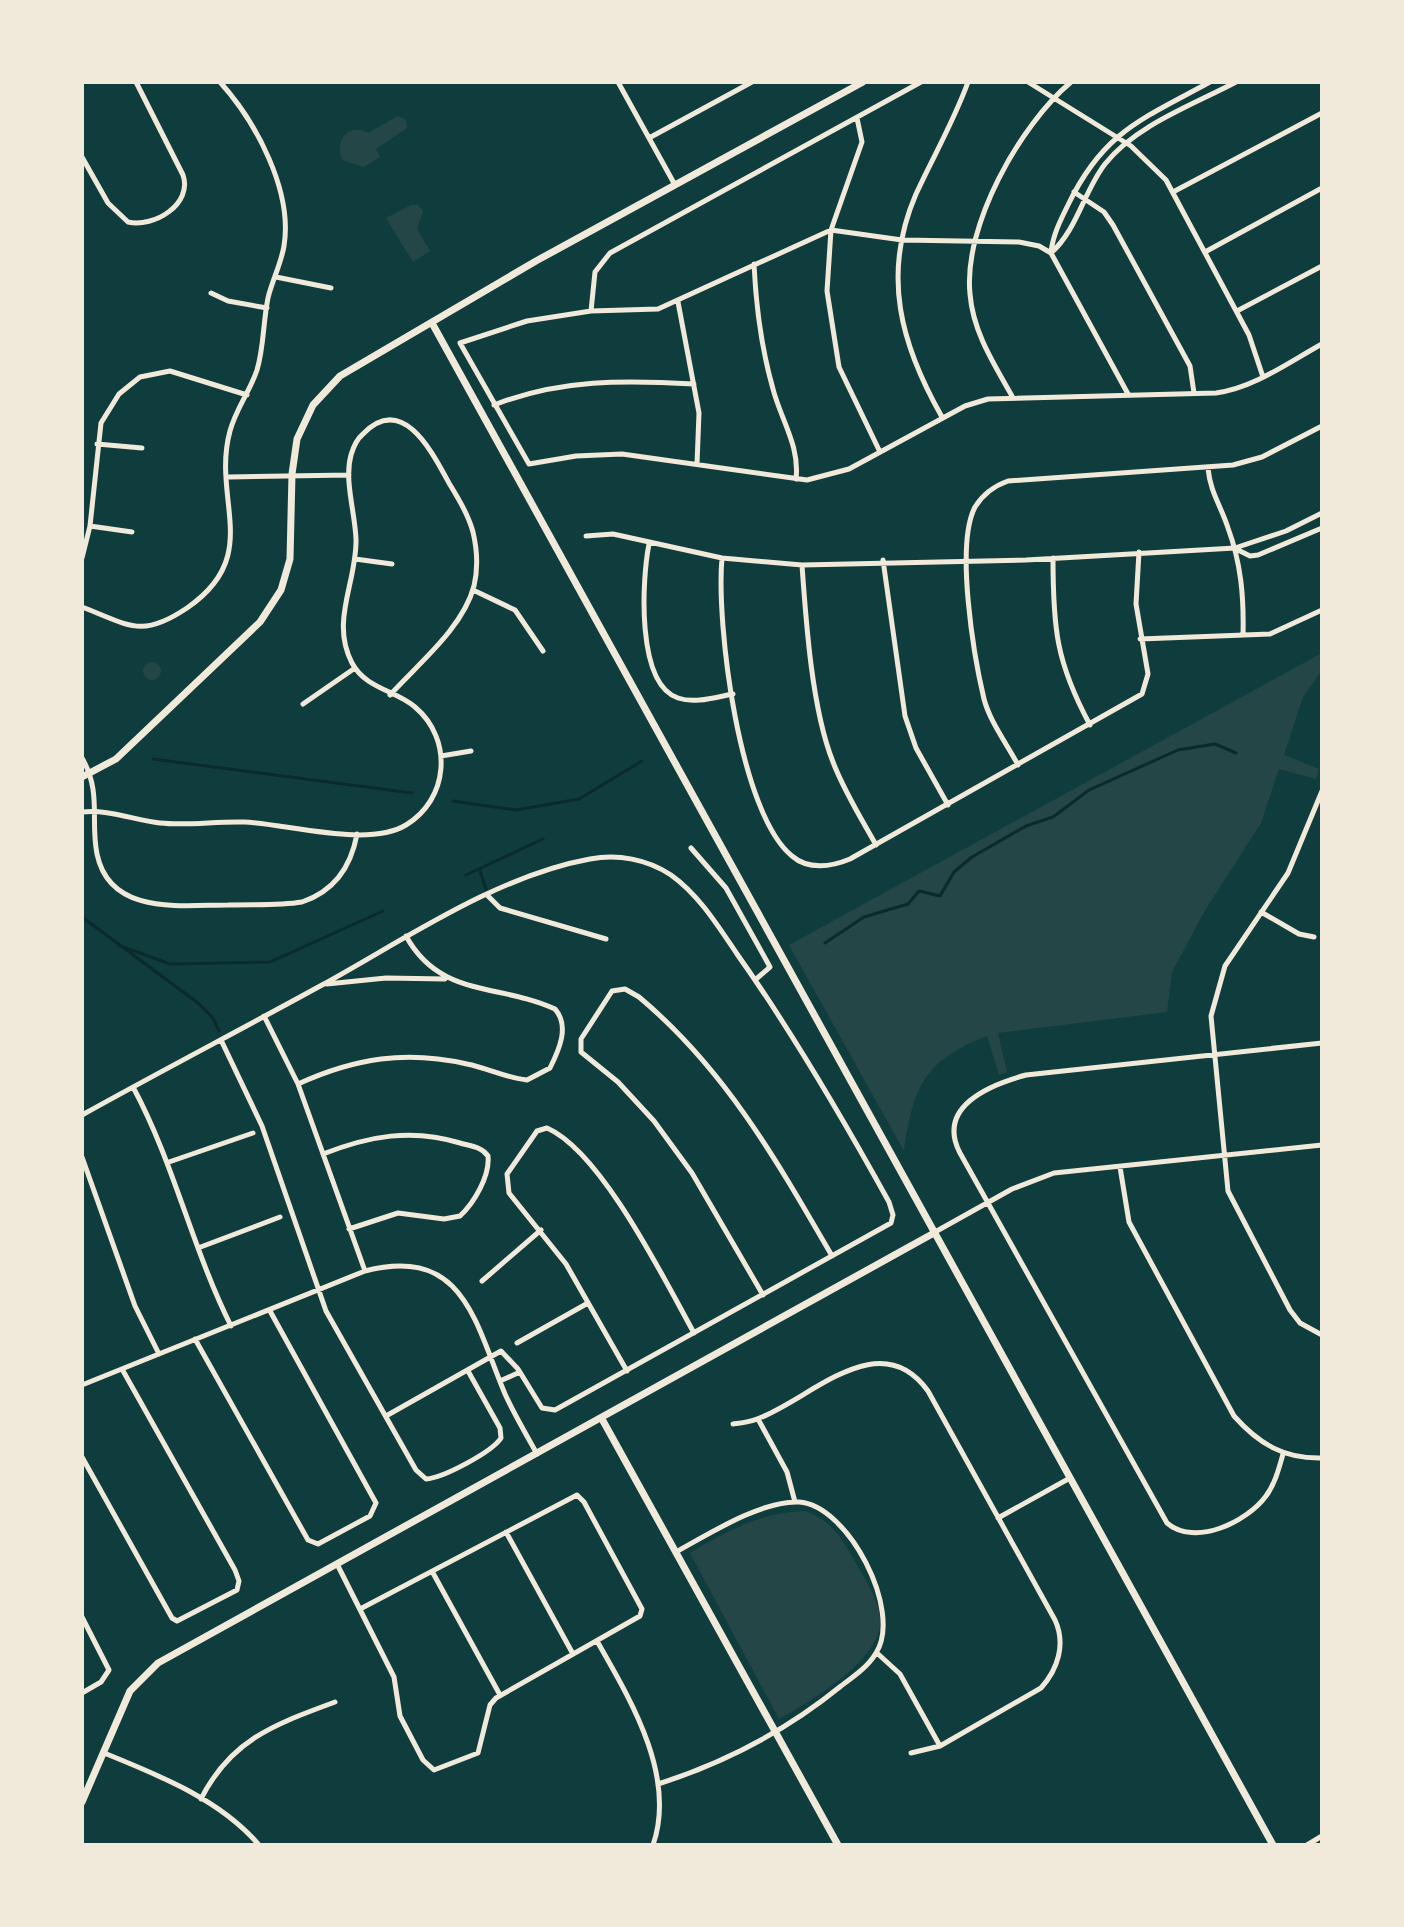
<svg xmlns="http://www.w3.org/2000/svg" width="1404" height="1927" font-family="Bitter,serif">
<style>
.green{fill:#244646}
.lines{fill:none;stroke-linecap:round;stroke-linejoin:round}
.stream{stroke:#0a2a2b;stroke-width:3}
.minor{stroke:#f1e9da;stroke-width:5}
.tertiary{stroke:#f1e9da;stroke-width:7}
</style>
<rect width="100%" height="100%" fill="#0f3d3e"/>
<!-- green -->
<path class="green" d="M398 116 406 120 407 128 376 149 380 157 364 167 342 160C334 141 348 122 368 133Z
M411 205H418L423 211 417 229 430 251 413 262 386 218Z
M1322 653V670L1303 697 1284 755 1319 769 1316 779 1279 769 1261 823 1204 912 1172 972 1167 1012 998 1033 1007 1072 999 1075 987 1036C924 1060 913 1088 904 1151L789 945Z
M143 671a9 9 0 1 1 18 0a9 9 0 1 1-18 0Z
M805 1511C835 1522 843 1541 858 1567 868 1585 881 1603 880 1624 877 1662 810 1702 779 1719L690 1553C726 1531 763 1512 805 1511Z"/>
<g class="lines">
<!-- stream -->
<path class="stream" d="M153 759 412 793
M453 801 516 810 579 799 642 761
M480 871 486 889
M466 875 543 839
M82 917 198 1003 213 1018 219 1031
M825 943 864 917 908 904 919 891 940 896 954 872 972 857 1026 826 1053 817 1089 790 1178 750 1215 744 1236 753
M118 945 170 964 270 962 383 911"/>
<!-- minor -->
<path class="minor" d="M618 82 675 185
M1028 82 1131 146 1166 180 1249 335 1263 377
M857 118 862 142 831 230 827 291 839 367 880 452
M649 138 752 82
M82 157 108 203 128 222C154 228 193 204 183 175L136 82
M1074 192 1104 212 1113 225 1190 366 1194 393
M1173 192 1322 113
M1051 252C1053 235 1060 221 1068 205 1103 132 1142 119 1210 82
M1205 252 1322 188
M1051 253C1077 230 1084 191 1105 164 1136 125 1193 105 1236 82
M754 264C756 307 761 347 773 389 781 420 800 446 796 479
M276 277 331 288
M211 293 228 301 267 308
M678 302 699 413 697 464
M591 311 595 272 610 253 921 82
M1237 311 1322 266
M1128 394 1051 253 1039 246 1019 242 902 240 831 230 658 309 591 311 527 321 460 343 529 464 576 456 622 454 807 480 849 469 965 406 988 399 1216 393C1254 388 1289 362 1322 344
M1012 396C994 364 973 332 970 294 963 226 1020 125 1071 82
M494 405C560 379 625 380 694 384
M942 417C901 345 881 275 916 194 933 157 954 121 968 82
M97 444 142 448
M1208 468C1210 492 1221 506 1228 528 1241 563 1244 597 1243 635
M229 477 349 475
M90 526 132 532
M586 536 613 534 722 558 802 565 1026 560 1235 548 1286 531 1322 513
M649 544C642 579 636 684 678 698 695 704 716 697 733 694
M1236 549 1250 556 1258 555 1322 528
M82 558 90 526 101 423 119 394 140 377 170 371 247 395
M722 558C716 623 739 813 792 856 808 870 831 867 850 859L1142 694 1148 674 1136 604 1139 552
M1053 558C1053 628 1056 662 1090 725
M355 559 392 564
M883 560 905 716 916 748 948 805
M802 565C806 622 812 710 833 762 844 791 861 818 876 845
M473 590 515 610 543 651
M82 607C129 625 141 639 187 608 264 555 211 500 230 431 236 409 250 391 257 370 264 347 263 322 268 298 272 281 281 264 284 246 293 191 256 122 220 82
M1140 639 1270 634 1322 610
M303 704 355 668
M441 756 471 751
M82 758C102 793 90 819 97 854 110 916 181 905 228 905 252 904 278 906 302 902 335 891 351 867 357 834
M1018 765C1007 744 990 722 984 699 974 657 955 545 975 507 983 494 994 486 1008 481L1233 465 1262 457 1322 426
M1322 791 1288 873 1225 966 1211 1016 1228 1191 1290 1310 1300 1323 1322 1335
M82 812C108 809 134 820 160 823 188 826 216 821 244 822 288 824 368 848 406 825 448 800 454 740 415 707 395 690 366 689 352 663 330 621 357 582 356 539 355 512 344 480 351 455 353 448 357 439 363 434 403 392 433 454 449 483 458 498 468 514 473 532 477 549 478 569 474 586 463 628 418 664 390 695
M691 848 726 888 770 967 755 980
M488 896 500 908 606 939
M1261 912 1299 934 1314 937
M327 984 386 978 445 979
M264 1016 298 1084 365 1271
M221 1040 262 1126 326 1311 416 1470 426 1479C443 1478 492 1452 501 1438L500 1428 468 1371
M298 1084C355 1058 406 1050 467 1064 487 1068 507 1078 527 1080L550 1068C559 1050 570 1026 555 1009 498 983 440 998 406 936
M133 1087C174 1163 192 1248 231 1326
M82 1115C161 1071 242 1029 322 985 404 940 496 876 590 859 618 854 647 859 671 875 699 895 718 926 737 954 793 1033 842 1117 889 1202L893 1215 891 1223 555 1410 542 1408 518 1369 501 1351 386 1416
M323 1154C369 1136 412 1128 460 1143 471 1146 482 1147 488 1156 490 1176 474 1203 460 1216L444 1219 398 1213 349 1229
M82 1157 135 1306 159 1354
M169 1162 253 1133
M1120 1167 1129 1222 1234 1416C1259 1444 1284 1459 1322 1458
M935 1232 1012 1189 1054 1173 1322 1145
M198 1248 280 1217
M482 1281 541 1230
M763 1295 692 1173 654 1121 618 1082 581 1052V1039L612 991 625 989 639 997C725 1069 777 1161 832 1256
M195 1339 308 1540 318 1544 370 1516 376 1503 270 1311
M517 1343 588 1303
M627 1371 566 1264 509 1193 507 1174 537 1131 547 1128C602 1152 665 1281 694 1333
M500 1381 520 1372
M82 1385 365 1271C464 1245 475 1323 505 1394 514 1414 526 1434 537 1454
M758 1419 787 1472 795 1502
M733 1424C741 1423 750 1422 757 1419 810 1400 879 1323 928 1391L1055 1620C1066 1644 1058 1669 1041 1688L940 1746 911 1753
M1283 1454C1279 1468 1275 1484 1266 1496 1247 1522 1195 1547 1167 1523L960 1153C936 1107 989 1085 1026 1075L1322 1043
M82 1457 172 1618 177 1621 237 1590 239 1581 235 1570 122 1369
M998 1518 1070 1478
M506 1532 573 1654
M337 1564 394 1677 400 1716 423 1760 434 1770 478 1753 490 1705 496 1698 640 1616 642 1609 584 1502 577 1495 362 1608
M433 1573 500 1695
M82 1617 109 1670 101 1682 82 1693
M597 1641C630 1699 677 1776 653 1845
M877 1653 900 1674 940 1746
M104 1753C158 1775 220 1799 259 1845
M658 1784C724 1763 787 1730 841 1686 853 1677 868 1667 876 1653 903 1611 848 1505 799 1502 762 1500 707 1535 676 1552
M201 1799C231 1739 276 1724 335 1702
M1307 1845 1322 1836"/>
<!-- tertiary -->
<path class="tertiary" d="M432 323 1273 1845
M82 777 116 759 260 622 281 590 290 559 292 474 297 439 313 405 340 376 536 261 863 82
M602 1419 838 1845
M82 1802 130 1691 158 1663 934 1233"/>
</g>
<!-- border -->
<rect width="1404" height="1927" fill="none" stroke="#f1e9da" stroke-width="168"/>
</svg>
